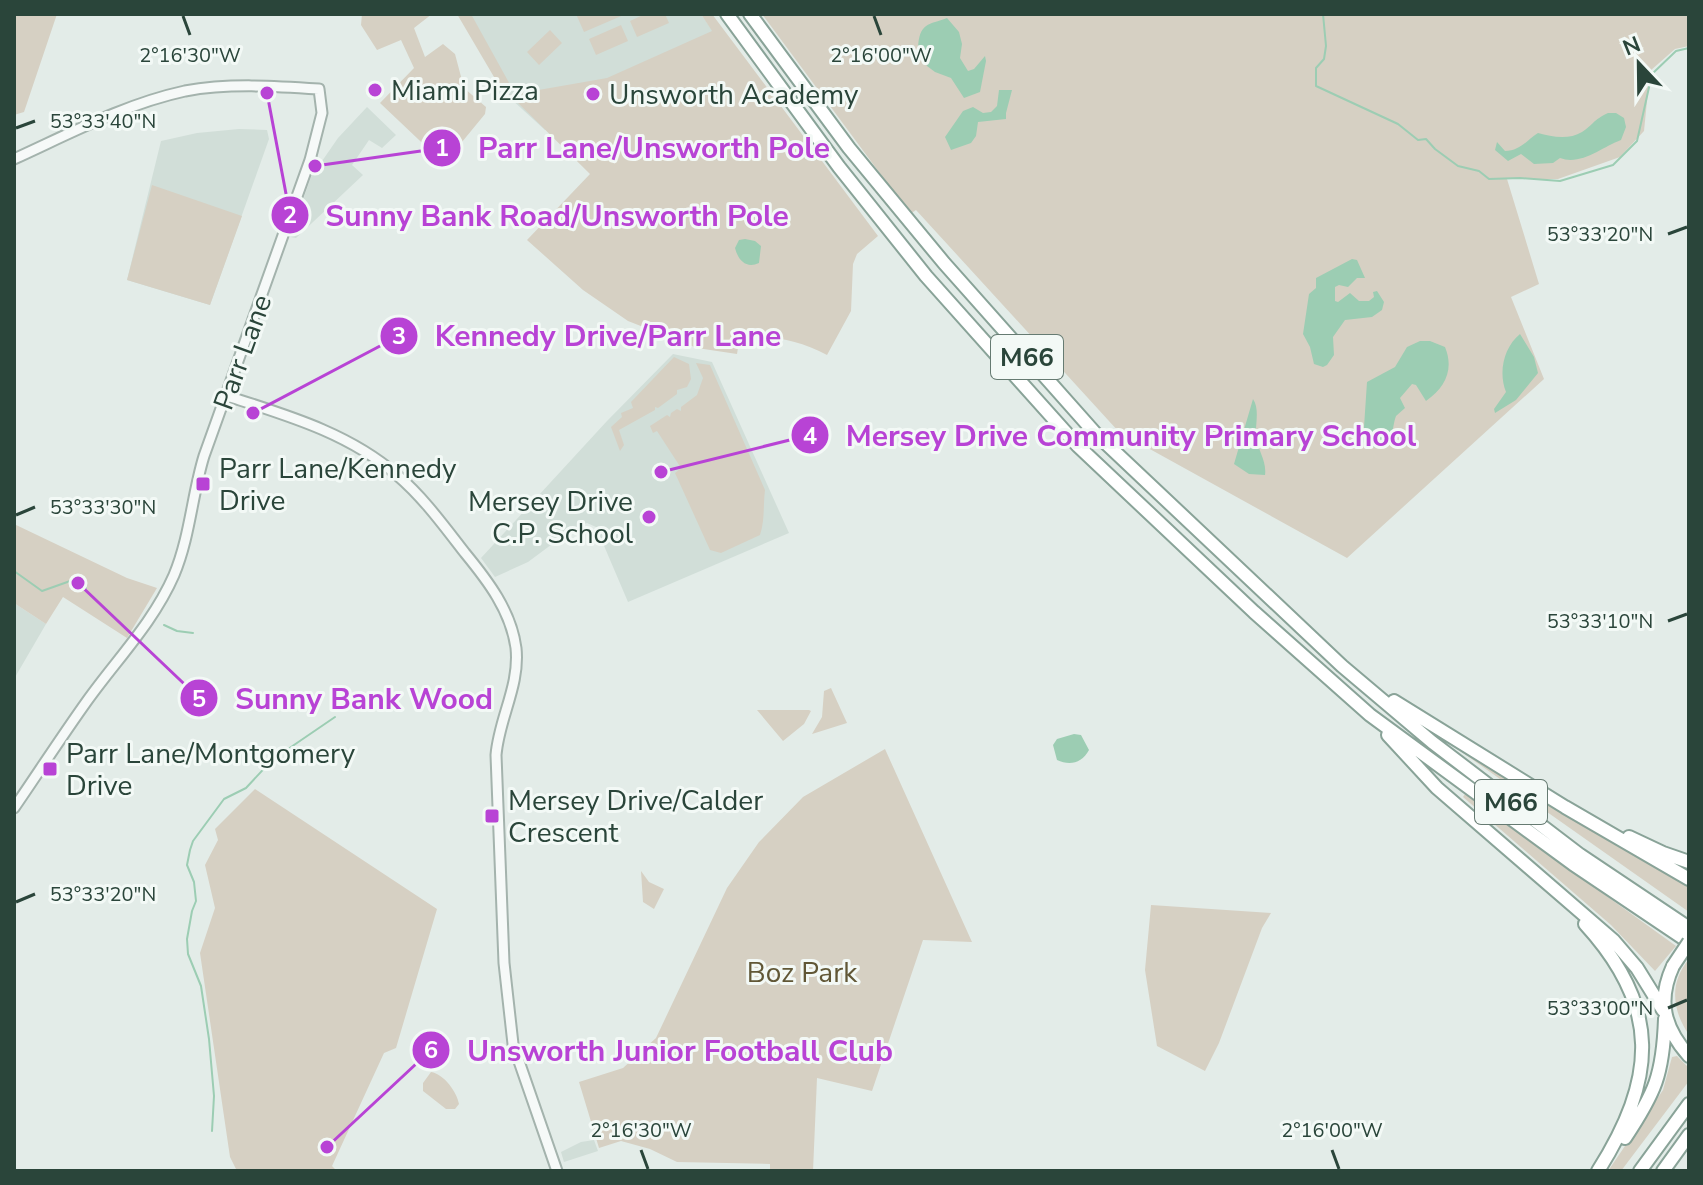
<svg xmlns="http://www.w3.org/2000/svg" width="1703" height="1185" font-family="'Nunito Sans',sans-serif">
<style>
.built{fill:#d1ded8}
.green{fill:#d6d0c3}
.water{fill:#9ccdb3}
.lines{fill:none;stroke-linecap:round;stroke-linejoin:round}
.stream{stroke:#9ccdb3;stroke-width:2}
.tertiary-casing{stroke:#a4b3ad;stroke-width:13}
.motorway-casing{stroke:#89a398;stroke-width:16}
.tertiary{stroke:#f6f9f8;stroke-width:9}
.motorway{stroke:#fff;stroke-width:12}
.motorway-bridge-casing{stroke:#89a398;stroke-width:16;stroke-linecap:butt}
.motorway-bridge{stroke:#fff;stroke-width:12}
.ticks{fill:none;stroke:#2a453a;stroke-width:3}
.poi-dot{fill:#b843d5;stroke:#f3f9f6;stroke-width:3}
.labels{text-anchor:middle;stroke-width:6;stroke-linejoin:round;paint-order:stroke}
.shield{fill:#f3f9f6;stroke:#667b72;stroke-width:2}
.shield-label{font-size:26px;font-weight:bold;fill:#2a453a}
.poi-label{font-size:28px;fill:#2a453a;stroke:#f3f9f6;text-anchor:start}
.street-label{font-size:28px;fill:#2a453a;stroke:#f3f9f6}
.park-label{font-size:28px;fill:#615736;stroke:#f3f9f6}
.ticks-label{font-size:20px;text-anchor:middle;fill:#2a453a;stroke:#f3f9f6;stroke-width:6;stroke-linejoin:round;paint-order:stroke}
.leader{fill:none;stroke:#b843d5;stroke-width:3}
.callout-dot{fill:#b843d5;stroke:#f3f9f6;stroke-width:3}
.mark-label{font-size:24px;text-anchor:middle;font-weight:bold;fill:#fff}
.callout-label{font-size:30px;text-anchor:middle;font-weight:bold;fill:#b843d5;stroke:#f3f9f6;stroke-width:6;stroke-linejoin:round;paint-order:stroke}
</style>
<rect width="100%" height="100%" fill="#e3ece8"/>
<!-- built -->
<path class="built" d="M462 14H701L725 49 545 130 510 98Z
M367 107 396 135 382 148 369 140 352 165 363 175 296 238 290 237 311 177 338 138Z
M239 129 267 130 269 139 210 305 127 280 161 141 197 133Z
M673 354 712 362 789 533 628 602 596 527 587 523 567 533 528 562 495 577 481 558 607 421Z
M14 603 46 624 14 679Z
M594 1140 598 1151 564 1162 561 1152 581 1142Z"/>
<!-- green -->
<path class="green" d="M14 14H57L24 112 14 115Z
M362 14H432L414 28 425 57 443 44 455 54 464 88 486 107 485 114 448 159 437 157 380 103 414 68 401 40 377 50 361 25Z
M457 14H471L512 88 504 94Z
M576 14H626L584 32Z
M645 14H665L669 23 637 37 630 21Z
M701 14H712L878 236 857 254 853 264 851 311 827 355C797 339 774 337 740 335L737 354 697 348 628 321 583 290 527 240 590 174 510 95 607 78 712 31Z
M762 14H1689V46L1675 49 1650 71 1644 131 1620 157 1558 179H1507L1539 284 1511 297 1544 379 1347 558 1119 432 916 210 910 214Z
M621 25 628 41 596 55 589 39Z
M550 30 562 43 539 65 527 52Z
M152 185 242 216 210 305 127 280Z
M674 357 689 364 691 379 687 387 677 390V394L658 408 655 407V410L619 430 624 445 620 451 611 427 622 417 621 413 633 408 631 402Z
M696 363 710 365 765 490C763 506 765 520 760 535L721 553 710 550 675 473 681 468 657 431 653 433 650 426 667 415 670 417 671 413 677 409 681 411V407L697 395 703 378Z
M14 524 127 578 157 588 127 638 63 597 46 624 14 603Z
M831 688 847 723 812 734 822 717 824 691Z
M757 710H809L811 711 804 724 783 741Z
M1456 748 1689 882V912Z
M885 749 972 942 923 940 872 1091 817 1078 813 1171H770V1164L677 1162 650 1149 621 1141 599 1148 579 1082 623 1068 656 1038 727 888 759 842 803 797Z
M255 789 437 909 396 1048 384 1053 332 1166 337 1171H237L230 1157 200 953 215 908 205 865 218 840 215 829Z
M1465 794 1676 946 1655 971 1611 925 1463 797Z
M641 871 649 882 664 889 654 909 643 902Z
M1151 905 1271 913 1262 928 1219 1043 1205 1071 1157 1046 1145 970Z
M1689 959V1035C1672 1010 1669 983 1689 959Z
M1677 1056 1689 1068V1081L1621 1171H1608L1663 1090 1672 1057Z
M431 1072C444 1074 457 1092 459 1104L455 1109H446L423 1091V1083Z"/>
<!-- water -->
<path class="water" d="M947 18 959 32 962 44 960 58 968 71 974 69 985 56 986 61 980 92 964 98 951 78 935 72 927 66 918 49C919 22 929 25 947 18Z
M999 90H1012L1006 113V119L978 122 976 136 971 143 951 150 945 137 963 111 973 107 983 113 991 112 997 106Z
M1608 113H1616L1624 118 1626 127 1621 140C1602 147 1581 166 1560 158L1553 163 1534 164 1521 154 1508 161 1495 150 1497 142 1505 151C1520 151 1527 140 1538 133 1552 137 1569 140 1582 132 1593 125 1593 120 1608 113Z
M745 239 755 241 761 246 759 263C746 269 738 260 735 248L739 240Z
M1352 259 1357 260 1365 278H1357L1348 287 1339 285 1335 287V301L1338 302 1350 293 1359 301H1369L1374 297 1373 292 1377 291 1384 302 1382 310 1372 317 1345 320 1333 337 1334 355 1327 365 1323 367 1314 364 1310 347 1303 334 1309 294 1316 288V278Z
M1520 334 1534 357 1538 373 1516 400 1495 413 1494 409 1506 392C1498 372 1504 347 1520 334Z
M1420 341H1430L1445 347C1454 369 1446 387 1426 401L1416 385 1412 384 1400 398 1405 408 1396 416C1391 430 1395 441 1379 448L1366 446 1363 442 1367 382 1395 367 1407 347Z
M1253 399C1260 409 1255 425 1256 437 1258 450 1267 462 1265 475L1249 474 1234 464Z
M1074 734 1081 735 1089 750C1082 763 1070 766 1057 760L1053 745 1057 739Z"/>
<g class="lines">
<!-- stream -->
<path class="stream" d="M1323 14 1326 46 1324 59 1316 68V86L1398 124 1418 140 1426 139 1435 149 1458 166 1479 171 1489 179 1520 178 1560 181 1613 165 1637 141 1652 74 1676 51 1689 48
M14 571 42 591 73 580 86 588
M164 625 177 631 193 633
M212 1131 214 1096 209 1039 201 986 188 954 187 939 192 911 196 901 194 882 187 865 190 850 193 841 224 799 246 788 272 760 335 717"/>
<defs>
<path id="tertiary" d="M14 159C69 134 125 104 185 91 228 83 275 86 319 89L322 113 310 160 204 456C192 495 190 537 174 575 153 623 117 659 87 701 62 736 38 773 14 808
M227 396C286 415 349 433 397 475 423 497 444 526 465 553 488 581 511 611 516 648 520 686 499 718 496 755L504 963 513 1044 557 1171"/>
<path id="motorway" d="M727 14 839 167 926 276 1078 446 1254 612 1370 715 1573 864 1689 942
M750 14 849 148 944 263 1095 433 1342 666 1432 742 1580 855 1689 928
M1394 701 1565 807 1689 879
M1388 735 1437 788 1613 940 1637 968 1663 1010
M1629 837 1663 853 1689 862
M1585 924C1662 1008 1656 1079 1598 1171
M1673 966C1657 1001 1664 1028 1689 1056
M1625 1138C1655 1093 1663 1075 1665 1019
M1640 1171 1689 1104
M1663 1171 1689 1135"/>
</defs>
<!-- tertiary casing -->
<use href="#tertiary" class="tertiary-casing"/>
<!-- motorway casing -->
<use href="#motorway" class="motorway-casing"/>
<!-- tertiary -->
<use href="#tertiary" class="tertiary"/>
<!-- motorway -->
<use href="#motorway" class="motorway"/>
<defs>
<path id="motorway-bridge" d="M1673 966 1689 942"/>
</defs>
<!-- motorway-bridge casing -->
<use href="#motorway-bridge" class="motorway-bridge-casing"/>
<!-- motorway-bridge -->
<use href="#motorway-bridge" class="motorway-bridge"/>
</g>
<!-- ticks -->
<path class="ticks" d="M183 16 190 35M874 16 881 35M16 128 35 121M1668 234 1687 227M16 515 35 507M1668 621 1687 614M16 902 35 894M1668 1008 1687 1000M641 1150 648 1169M1332 1150 1339 1169"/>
<!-- markers -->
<g class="poi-dot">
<circle cx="375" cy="90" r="8"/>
<circle cx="593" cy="94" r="8"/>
<rect x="195" y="476" width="16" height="16" rx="4"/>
<circle cx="649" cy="517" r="8"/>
<rect x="42" y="761" width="16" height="16" rx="4"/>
<rect x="484" y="808" width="16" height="16" rx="4"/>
</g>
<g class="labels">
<!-- shield labels -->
<g class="shield">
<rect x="991" y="335" width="72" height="44" rx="6"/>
<rect x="1475" y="780" width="72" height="44" rx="6"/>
</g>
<g class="shield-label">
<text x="1027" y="366">M66</text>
<text x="1511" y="811">M66</text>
</g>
<!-- poi labels -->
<g class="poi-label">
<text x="391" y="100">Miami Pizza</text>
<text x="609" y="104">Unsworth Academy</text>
<text x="219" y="478">Parr Lane/Kennedy<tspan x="219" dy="32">Drive</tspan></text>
<text x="633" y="511" text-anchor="end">Mersey Drive<tspan x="633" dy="32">C.P. School</tspan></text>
<text x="66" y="763">Parr Lane/Montgomery<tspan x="66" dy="32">Drive</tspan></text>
<text x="508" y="810">Mersey Drive/Calder<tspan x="508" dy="32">Crescent</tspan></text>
</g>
<!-- street labels -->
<g class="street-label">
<text transform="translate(242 352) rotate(-70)" y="10">Parr Lane</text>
</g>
<!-- park labels -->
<g class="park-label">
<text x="802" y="982">Boz Park</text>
</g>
</g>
<g class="ticks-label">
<text x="190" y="62">2°16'30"W</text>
<text x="881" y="62">2°16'00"W</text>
<text x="103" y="128">53°33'40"N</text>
<text x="1600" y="241">53°33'20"N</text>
<text x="103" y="514">53°33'30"N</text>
<text x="1600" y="628">53°33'10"N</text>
<text x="103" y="901">53°33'20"N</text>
<text x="1600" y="1015">53°33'00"N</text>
<text x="641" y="1137">2°16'30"W</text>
<text x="1332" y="1137">2°16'00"W</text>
</g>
<!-- callouts -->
<path class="leader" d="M315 166L442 148M267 93L290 215M253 413L399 336M661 472L810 435M78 583L199 698M327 1147L431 1050"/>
<g class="callout-dot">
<circle cx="315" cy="166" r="8"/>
<circle cx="267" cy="93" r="8"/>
<circle cx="253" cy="413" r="8"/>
<circle cx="661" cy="472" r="8"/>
<circle cx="78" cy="583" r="8"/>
<circle cx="327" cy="1147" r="8"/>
<circle cx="442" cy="148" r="20"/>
<circle cx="290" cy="215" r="20"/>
<circle cx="399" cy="336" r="20"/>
<circle cx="810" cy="435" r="20"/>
<circle cx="199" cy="698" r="20"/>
<circle cx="431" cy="1050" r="20"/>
</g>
<g class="mark-label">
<text x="442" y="156">1</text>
<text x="290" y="223">2</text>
<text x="399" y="344">3</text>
<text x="810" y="444">4</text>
<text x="199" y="707">5</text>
<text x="431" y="1058">6</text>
</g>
<g class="callout-label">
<text x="654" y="158">Parr Lane/Unsworth Pole</text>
<text x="557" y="226">Sunny Bank Road/Unsworth Pole</text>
<text x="608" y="346">Kennedy Drive/Parr Lane</text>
<text x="1131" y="446">Mersey Drive Community Primary School</text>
<text x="364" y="709">Sunny Bank Wood</text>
<text x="680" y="1061">Unsworth Junior Football Club</text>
</g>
<!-- border -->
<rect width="1703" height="1185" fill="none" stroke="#2a453a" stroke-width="32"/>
<!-- north arrow -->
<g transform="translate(1639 64) rotate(338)" stroke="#f3f9f6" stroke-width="6" paint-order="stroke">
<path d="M0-6L14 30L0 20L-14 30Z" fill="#2a453a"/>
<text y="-12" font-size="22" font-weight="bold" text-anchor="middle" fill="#2a453a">N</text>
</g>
</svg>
